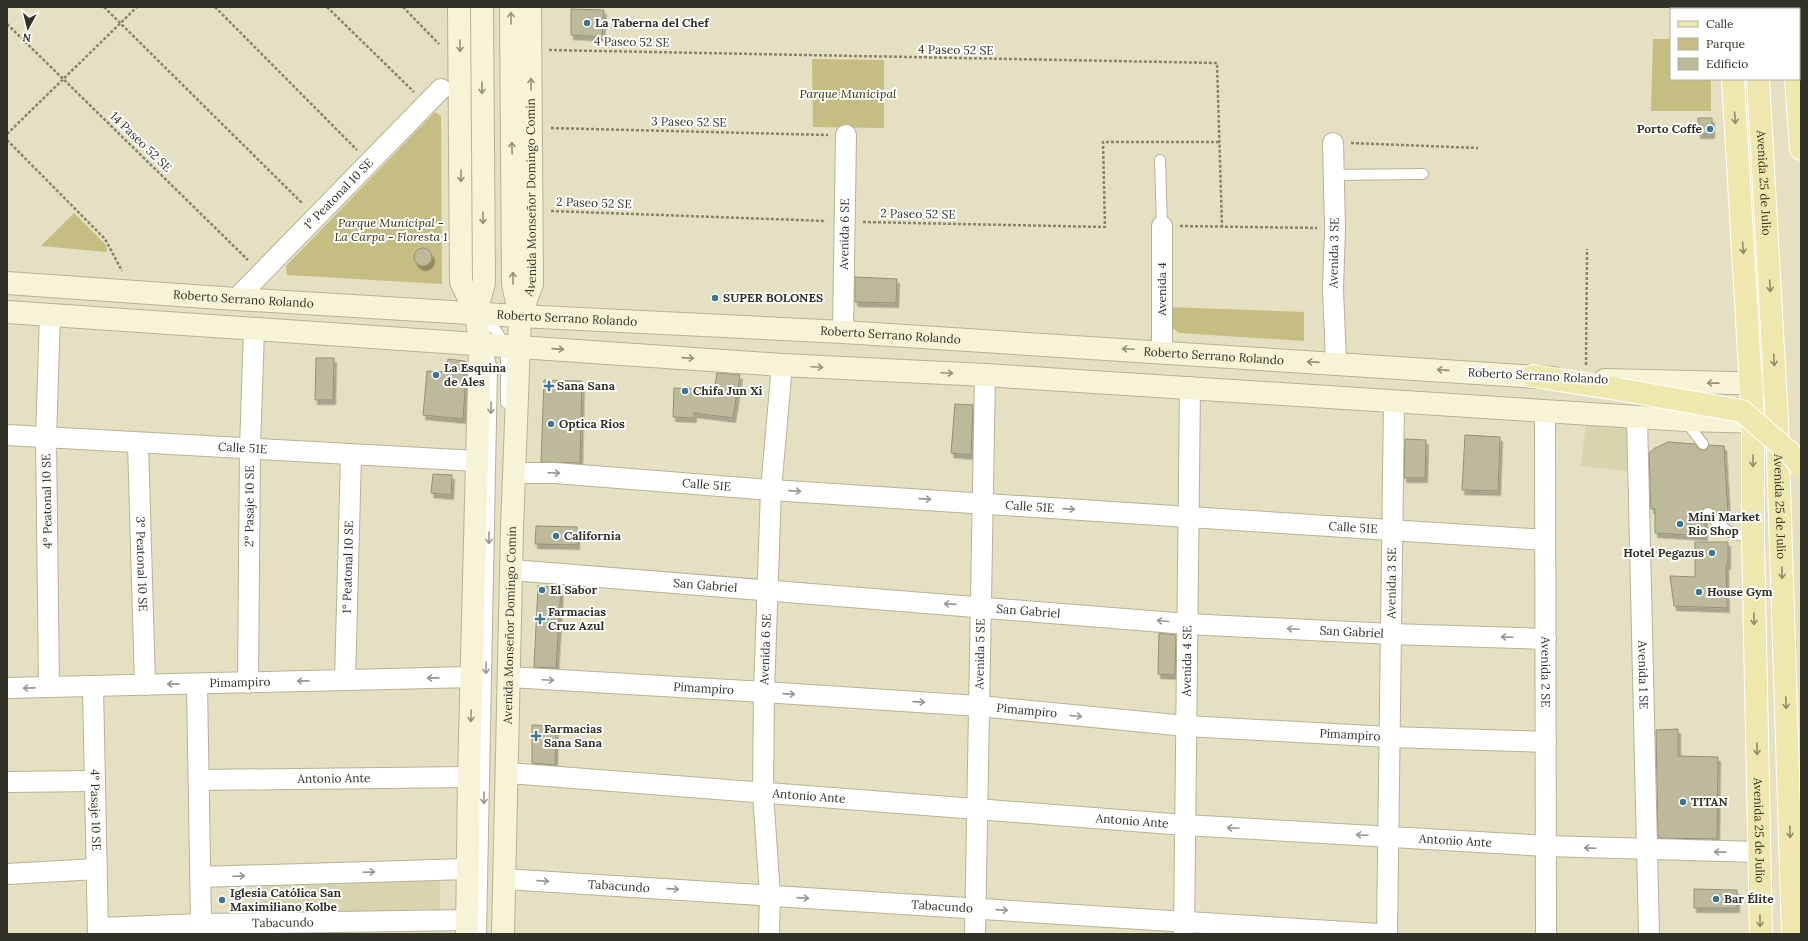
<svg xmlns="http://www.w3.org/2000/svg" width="1808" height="941" font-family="Lora,serif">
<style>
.built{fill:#d9d4ae}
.green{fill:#c5bd82}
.building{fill:#bdba9c;stroke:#949074;filter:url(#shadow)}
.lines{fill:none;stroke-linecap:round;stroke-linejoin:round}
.lane-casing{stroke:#b7b395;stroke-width:12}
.street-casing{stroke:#b7b395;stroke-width:22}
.secondary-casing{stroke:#b7b395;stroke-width:24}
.primary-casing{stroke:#fff;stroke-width:24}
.path{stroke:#87846f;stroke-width:2.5;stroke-dasharray:3 2;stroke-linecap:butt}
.lane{stroke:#fff;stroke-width:10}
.street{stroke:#fff;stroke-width:20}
.secondary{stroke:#f7f3d6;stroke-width:22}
.primary{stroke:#efe8ae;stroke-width:22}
.primary-bridge-casing{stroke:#fff;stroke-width:24;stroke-linecap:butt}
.primary-bridge{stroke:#efe8ae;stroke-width:22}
.oneway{stroke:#94927e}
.oneway2{stroke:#908c6a}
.oneway3{stroke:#989892}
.poi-dot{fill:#3d7690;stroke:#fff;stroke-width:1.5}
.labels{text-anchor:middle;stroke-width:4;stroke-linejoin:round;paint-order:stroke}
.poi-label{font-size:12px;font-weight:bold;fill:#323125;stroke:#fff;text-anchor:start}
.street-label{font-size:12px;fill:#323125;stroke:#fff}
.park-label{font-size:12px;font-style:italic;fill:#342e02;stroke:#fff}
</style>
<defs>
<filter id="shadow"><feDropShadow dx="2.5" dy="4.5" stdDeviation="0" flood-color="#0004"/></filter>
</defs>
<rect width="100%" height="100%" fill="#e4e0c1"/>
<!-- built -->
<path class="built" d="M1586 422 1628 426 1627 471 1581 466Z
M440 881V918L261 919V882Z"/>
<!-- green -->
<path class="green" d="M1653 39H1671V79H1711V111H1651Z
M812 59 884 60V128L813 127Z
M435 112 441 116 442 284 287 275 286 266Z
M74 213 106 245 107 252 41 246Z
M1167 307 1304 312V341L1179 333 1170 326Z"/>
<!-- building -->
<path class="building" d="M571 9 604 10 602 37 571 35Z
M1698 118H1712V134H1698Z
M414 257a9 9 0 1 1 18 0a9 9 0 1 1-18 0Z
M855 277 897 279 896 303 855 302Z
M316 358H334L333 400H315Z
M448 359 465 361 464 377H466L463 419 423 415 427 371 446 372Z
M717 373 740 375 733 418 694 413V418L673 417 674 388 714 390Z
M544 380 582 381 580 463 541 462Z
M955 404 973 405 971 455 951 453Z
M1465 435 1500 437 1498 491 1462 490Z
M1405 439 1426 440 1425 478H1404Z
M1668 442 1695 444 1700 450H1703L1707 449 1709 445 1724 446 1728 514H1717L1709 507 1703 509 1702 514 1705 519V536L1655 533V509H1651L1649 453 1655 448Z
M433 474 452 475 451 495 431 493Z
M536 526 577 527V545L535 544Z
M1695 542H1728V565H1726L1727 608 1674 606 1670 576 1695 577Z
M538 586 561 588 556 668 534 667Z
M1159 633 1176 635 1175 675 1158 674Z
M532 725 556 726 555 765 532 763Z
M1678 729V756L1718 757 1717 839 1658 838 1656 730Z
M1694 889 1737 890V908H1694Z"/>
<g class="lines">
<defs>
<path id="lane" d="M1160 160 1162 226
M1333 175 1423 174
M478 321 495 329 506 346V403
M1686 422 1703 444
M1708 513C1726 532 1727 533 1753 538
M481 934 492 368 488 354 485 350"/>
<g id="street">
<path d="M1333 143 1335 228 1333 289 1336 363"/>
<path d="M1162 226V352"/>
<path id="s1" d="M236 299 441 89"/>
<path id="s2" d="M843 332 846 135"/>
<path id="s3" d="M1545 411 1546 934"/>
<path id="s4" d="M1637 416 1649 934"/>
<path id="s5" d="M7 435 477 461"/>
<path id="s6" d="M138 443 145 685"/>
<path id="s7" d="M515 473H555L771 490 1545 540"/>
<path id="s8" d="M512 570 1187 624 1391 634 1546 639"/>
<path id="s9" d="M509 677 764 692 979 706 1186 726 1389 737 1546 742"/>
<path id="s10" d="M345 680 351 455"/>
<path id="s11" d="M248 683 250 449 254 329"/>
<path d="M197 684 201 924"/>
<path id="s12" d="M93 686 98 934"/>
<path d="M49 687 46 438 50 315"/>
<path id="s13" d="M7 688 472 677"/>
<path id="s14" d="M507 773 1185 825 1546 846 1759 852"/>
<path id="s15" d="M199 780 469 777"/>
<path d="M7 782 95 781"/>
<path d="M7 874 97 869"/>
<path d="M200 877 468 869"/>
<path id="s16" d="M504 879 1379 934"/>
<path id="s17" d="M98 928 201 924 468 920"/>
<path id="s18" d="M769 934 770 895 763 794 764 692 771 490 782 365"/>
<path id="s19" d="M975 934 985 375"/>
<path id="s20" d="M1184 934 1190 387"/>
<path id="s21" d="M1387 934 1394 401"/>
</g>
<g id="secondary">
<path d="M459 7 461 282 476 313 480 344 469 777 467 934"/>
<path id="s22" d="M7 283 236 299 520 316 843 332 1553 378"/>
<path d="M7 312 782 365 985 375 1685 420 1766 422"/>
<path d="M476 313 484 283 482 7"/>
<path id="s23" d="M520 316 532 284 530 7"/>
<path d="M1605 380 1775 384"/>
<path id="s24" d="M503 934 512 528 520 316 513 284 511 7"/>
</g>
<g id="primary">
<path d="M1728 7 1729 9"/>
<path d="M1753 7V9"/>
<path d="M1790 7 1791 9"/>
<path id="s25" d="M1733 79 1753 422V538L1761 934"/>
<path id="s26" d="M1758 79 1777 422 1793 934"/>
<path d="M1796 79 1801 149"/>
<path d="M1533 376 1617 389"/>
</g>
</defs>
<!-- lane casing -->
<use href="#lane" class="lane-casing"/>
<!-- street casing -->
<use href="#street" class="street-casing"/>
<!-- secondary casing -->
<use href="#secondary" class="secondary-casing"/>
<!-- primary casing -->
<use href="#primary" class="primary-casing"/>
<!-- path -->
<path class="path" d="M104 7 303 204
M215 7 357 150
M327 7 414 92
M403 7 439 44
M7 24 248 260
M549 50 1217 63 1222 227
M551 128 828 135
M7 134 137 7
M7 140 105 239 122 271
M1351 143 1478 148
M551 211 826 221
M863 222 1105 227 1103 142H1219
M1180 226 1317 228
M1586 365 1587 249"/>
<!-- lane -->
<use href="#lane" class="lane"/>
<!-- street -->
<use href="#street" class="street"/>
<!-- secondary -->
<use href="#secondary" class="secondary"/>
<!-- primary -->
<use href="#primary" class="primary"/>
<defs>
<path id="primary-bridge" d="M1617 389 1742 411 1790 453 1801 466"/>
</defs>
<!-- primary-bridge casing -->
<use href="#primary-bridge" class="primary-bridge-casing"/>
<!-- primary-bridge -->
<use href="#primary-bridge" class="primary-bridge"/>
</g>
<!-- one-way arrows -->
<defs><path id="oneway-shaft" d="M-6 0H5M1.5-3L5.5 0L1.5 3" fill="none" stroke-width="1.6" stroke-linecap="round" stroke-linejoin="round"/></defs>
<g class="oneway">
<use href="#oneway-shaft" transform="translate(511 18) rotate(-91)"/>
<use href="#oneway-shaft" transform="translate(460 46) rotate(88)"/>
<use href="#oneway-shaft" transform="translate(531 84) rotate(-90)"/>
<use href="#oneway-shaft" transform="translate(482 88) rotate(90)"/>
<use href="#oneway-shaft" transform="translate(512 148) rotate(-91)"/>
<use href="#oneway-shaft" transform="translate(461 176) rotate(90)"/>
<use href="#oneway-shaft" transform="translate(483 218) rotate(90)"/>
<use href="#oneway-shaft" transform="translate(513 278) rotate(-91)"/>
<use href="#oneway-shaft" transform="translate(558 349) rotate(4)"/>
<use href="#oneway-shaft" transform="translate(1128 349) rotate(-177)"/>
<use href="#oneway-shaft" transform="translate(688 358) rotate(4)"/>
<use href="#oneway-shaft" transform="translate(1313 362) rotate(-176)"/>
<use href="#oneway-shaft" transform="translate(817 367) rotate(3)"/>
<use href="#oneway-shaft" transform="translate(1443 370) rotate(-176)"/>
<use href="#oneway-shaft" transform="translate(947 373) rotate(3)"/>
<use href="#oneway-shaft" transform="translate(1713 383) rotate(-179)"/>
<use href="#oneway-shaft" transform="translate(471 716) rotate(92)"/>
</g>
<g class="oneway2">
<use href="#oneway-shaft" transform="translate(1735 118) rotate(86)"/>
<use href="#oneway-shaft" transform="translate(1743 248) rotate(86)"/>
<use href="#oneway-shaft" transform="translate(1770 286) rotate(87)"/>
<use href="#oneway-shaft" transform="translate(1774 360) rotate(87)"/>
<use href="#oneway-shaft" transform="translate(1753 461) rotate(90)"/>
<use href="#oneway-shaft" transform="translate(1782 573) rotate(88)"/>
<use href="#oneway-shaft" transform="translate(1754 619) rotate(89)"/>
<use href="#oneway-shaft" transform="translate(1786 703) rotate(88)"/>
<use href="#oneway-shaft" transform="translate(1757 749) rotate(89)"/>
<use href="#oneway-shaft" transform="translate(1790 832) rotate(88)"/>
<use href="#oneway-shaft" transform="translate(1760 921) rotate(89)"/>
</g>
<g class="oneway3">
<use href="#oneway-shaft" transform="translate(491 408) rotate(91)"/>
<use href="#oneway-shaft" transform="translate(554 473) rotate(2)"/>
<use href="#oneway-shaft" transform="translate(795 491) rotate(4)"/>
<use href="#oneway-shaft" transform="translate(925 499) rotate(4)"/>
<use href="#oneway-shaft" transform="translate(1069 509) rotate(4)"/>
<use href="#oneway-shaft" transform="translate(489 538) rotate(91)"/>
<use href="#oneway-shaft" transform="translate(950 604) rotate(-176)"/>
<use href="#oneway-shaft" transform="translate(1163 621) rotate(-175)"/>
<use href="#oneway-shaft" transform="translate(1293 629) rotate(-177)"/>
<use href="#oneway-shaft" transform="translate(1507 637) rotate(-178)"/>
<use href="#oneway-shaft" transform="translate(486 668) rotate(91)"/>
<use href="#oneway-shaft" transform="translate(433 678) rotate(179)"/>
<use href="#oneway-shaft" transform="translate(548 680) rotate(3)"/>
<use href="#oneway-shaft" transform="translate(303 681) rotate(179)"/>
<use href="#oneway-shaft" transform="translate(173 684) rotate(179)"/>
<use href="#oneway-shaft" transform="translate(29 688) rotate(179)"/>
<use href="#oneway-shaft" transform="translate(789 694) rotate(4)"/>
<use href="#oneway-shaft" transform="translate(919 702) rotate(4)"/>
<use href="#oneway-shaft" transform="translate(1076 716) rotate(5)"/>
<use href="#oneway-shaft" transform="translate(484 798) rotate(91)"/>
<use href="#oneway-shaft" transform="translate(1233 828) rotate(-177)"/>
<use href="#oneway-shaft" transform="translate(1362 835) rotate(-177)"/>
<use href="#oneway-shaft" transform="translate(1590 848) rotate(-178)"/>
<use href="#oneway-shaft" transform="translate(1720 852) rotate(-179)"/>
<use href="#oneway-shaft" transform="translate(369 872) rotate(-2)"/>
<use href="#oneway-shaft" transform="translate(239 876) rotate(-2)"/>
<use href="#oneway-shaft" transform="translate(543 881) rotate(4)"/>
<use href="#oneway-shaft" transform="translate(673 889) rotate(4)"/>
<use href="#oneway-shaft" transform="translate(803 898) rotate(4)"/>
<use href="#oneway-shaft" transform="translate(1002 910) rotate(4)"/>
</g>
<!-- markers -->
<g class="poi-dot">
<circle cx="587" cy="23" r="4"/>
<circle cx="1710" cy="129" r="4"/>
<circle cx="715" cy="298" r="4"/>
<circle cx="436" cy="375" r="4"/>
<path d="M547 380h4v4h4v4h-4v4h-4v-4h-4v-4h4z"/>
<circle cx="685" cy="391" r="4"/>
<circle cx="551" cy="424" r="4"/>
<circle cx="1680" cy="524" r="4"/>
<circle cx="556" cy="536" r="4"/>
<circle cx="1712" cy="553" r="4"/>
<circle cx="542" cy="590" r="4"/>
<circle cx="1699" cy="592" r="4"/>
<path d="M538 613h4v4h4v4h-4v4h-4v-4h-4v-4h4z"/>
<path d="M534 730h4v4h4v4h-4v4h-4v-4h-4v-4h4z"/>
<circle cx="1683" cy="802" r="4"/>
<circle cx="1716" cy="899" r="4"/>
<circle cx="222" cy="900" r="4"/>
</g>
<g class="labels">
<!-- poi labels -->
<g class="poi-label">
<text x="595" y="27">La Taberna del Chef</text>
<text x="1702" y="133" text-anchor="end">Porto Coffe</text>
<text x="723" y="302">SUPER BOLONES</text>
<text x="444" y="372">La Esquina<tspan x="444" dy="14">de Ales</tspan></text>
<text x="557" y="390">Sana Sana</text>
<text x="693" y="395">Chifa Jun Xi</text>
<text x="559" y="428">Optica Rios</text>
<text x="1688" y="521">Mini Market<tspan x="1688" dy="14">Rio Shop</tspan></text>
<text x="564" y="540">California</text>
<text x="1704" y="557" text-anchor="end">Hotel Pegazus</text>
<text x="550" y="594">El Sabor</text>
<text x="1707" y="596">House Gym</text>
<text x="548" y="616">Farmacias<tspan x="548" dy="14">Cruz Azul</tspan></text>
<text x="544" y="733">Farmacias<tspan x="544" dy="14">Sana Sana</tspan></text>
<text x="1691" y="806">TITAN</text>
<text x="230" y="897">Iglesia Católica San<tspan x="230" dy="14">Maximiliano Kolbe</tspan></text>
<text x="1724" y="903">Bar Élite</text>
</g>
<!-- street labels -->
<g class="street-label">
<text transform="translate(632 42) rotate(1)" y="4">4 Paseo 52 SE</text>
<text transform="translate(956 50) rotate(1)" y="4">4 Paseo 52 SE</text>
<text transform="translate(689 122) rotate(1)" y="4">3 Paseo 52 SE</text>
<text transform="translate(141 142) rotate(44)" y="4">14 Paseo 52 SE</text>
<text dy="4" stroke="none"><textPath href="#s26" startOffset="104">Avenida 25 de Julio</textPath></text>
<text dy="4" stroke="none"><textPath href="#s1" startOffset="147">1° Peatonal 10 SE</textPath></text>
<text dy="4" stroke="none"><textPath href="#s23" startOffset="121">Avenida Monseñor Domingo Comín</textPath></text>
<text transform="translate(594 203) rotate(2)" y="4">2 Paseo 52 SE</text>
<text transform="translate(918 214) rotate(1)" y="4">2 Paseo 52 SE</text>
<text dy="4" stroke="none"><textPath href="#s2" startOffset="98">Avenida 6 SE</textPath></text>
<text transform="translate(1334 253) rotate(-89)" y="4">Avenida 3 SE</text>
<text transform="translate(1162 289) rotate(-90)" y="4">Avenida 4</text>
<text dy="4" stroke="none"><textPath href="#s22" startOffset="237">Roberto Serrano Rolando</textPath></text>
<text dy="4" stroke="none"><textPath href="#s22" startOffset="561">Roberto Serrano Rolando</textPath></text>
<text dy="4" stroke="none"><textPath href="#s22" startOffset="885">Roberto Serrano Rolando</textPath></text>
<text dy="4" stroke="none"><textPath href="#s22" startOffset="1209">Roberto Serrano Rolando</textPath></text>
<text transform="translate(1538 376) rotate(3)" y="4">Roberto Serrano Rolando</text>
<text dy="4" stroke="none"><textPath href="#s5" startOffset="236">Calle 51E</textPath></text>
<text dy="4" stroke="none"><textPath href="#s7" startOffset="192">Calle 51E</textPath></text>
<text transform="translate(47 501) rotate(-91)" y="4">4° Peatonal 10 SE</text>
<text dy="4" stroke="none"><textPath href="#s11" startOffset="177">2° Pasaje 10 SE</textPath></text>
<text dy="4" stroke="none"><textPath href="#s7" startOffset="516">Calle 51E</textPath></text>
<text dy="4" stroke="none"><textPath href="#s26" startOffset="428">Avenida 25 de Julio</textPath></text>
<text dy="4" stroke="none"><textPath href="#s7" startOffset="840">Calle 51E</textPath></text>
<text dy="4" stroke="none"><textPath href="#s6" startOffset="121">3° Peatonal 10 SE</textPath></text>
<text dy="4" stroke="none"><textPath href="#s10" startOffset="113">1° Peatonal 10 SE</textPath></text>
<text dy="4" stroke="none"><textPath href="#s21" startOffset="351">Avenida 3 SE</textPath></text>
<text dy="4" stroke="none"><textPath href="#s8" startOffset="194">San Gabriel</textPath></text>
<text dy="4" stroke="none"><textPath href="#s8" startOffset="518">San Gabriel</textPath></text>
<text dy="4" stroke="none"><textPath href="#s24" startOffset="309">Avenida Monseñor Domingo Comin</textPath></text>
<text dy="4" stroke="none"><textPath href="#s8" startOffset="842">San Gabriel</textPath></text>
<text dy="4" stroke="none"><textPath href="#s18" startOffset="285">Avenida 6 SE</textPath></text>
<text dy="4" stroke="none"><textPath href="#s19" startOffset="280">Avenida 5 SE</textPath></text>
<text dy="4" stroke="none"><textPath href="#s20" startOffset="273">Avenida 4 SE</textPath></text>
<text dy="4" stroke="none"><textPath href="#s3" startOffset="261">Avenida 2 SE</textPath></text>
<text dy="4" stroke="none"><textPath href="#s4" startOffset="259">Avenida 1 SE</textPath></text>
<text dy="4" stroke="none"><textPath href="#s13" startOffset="233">Pimampiro</textPath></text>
<text dy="4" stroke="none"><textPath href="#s9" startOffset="195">Pimampiro</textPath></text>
<text dy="4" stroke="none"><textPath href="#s9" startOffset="519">Pimampiro</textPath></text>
<text dy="4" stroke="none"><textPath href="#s9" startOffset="843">Pimampiro</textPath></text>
<text dy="4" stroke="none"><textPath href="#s15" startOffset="135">Antonio Ante</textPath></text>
<text dy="4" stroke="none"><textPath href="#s14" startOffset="303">Antonio Ante</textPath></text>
<text dy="4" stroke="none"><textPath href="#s12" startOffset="124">4° Pasaje 10 SE</textPath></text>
<text dy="4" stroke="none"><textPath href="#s14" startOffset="627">Antonio Ante</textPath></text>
<text dy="4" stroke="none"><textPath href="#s25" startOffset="752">Avenida 25 de Julio</textPath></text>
<text dy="4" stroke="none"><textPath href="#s14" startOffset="951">Antonio Ante</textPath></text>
<text dy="4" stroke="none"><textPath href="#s16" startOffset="115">Tabacundo</textPath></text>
<text dy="4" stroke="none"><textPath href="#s16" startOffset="439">Tabacundo</textPath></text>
<text dy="4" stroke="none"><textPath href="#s17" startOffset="185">Tabacundo</textPath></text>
</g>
<!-- park labels -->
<g class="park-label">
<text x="848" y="98">Parque Municipal</text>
<text x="391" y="227">Parque Municipal -<tspan x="391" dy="14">La Carpa - Floresta 1</tspan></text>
</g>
</g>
<!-- border -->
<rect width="1808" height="941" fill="none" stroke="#323125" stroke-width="16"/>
<!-- legend -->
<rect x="1670" y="8" width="130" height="72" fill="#ffffff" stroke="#adada8"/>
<rect x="1678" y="21" width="20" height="6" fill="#efe8ae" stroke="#adada8"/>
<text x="1706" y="28" font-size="12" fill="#323125">Calle</text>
<rect x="1678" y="38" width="20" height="12" fill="#c5bd82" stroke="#adada8"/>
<text x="1706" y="48" font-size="12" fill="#323125">Parque</text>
<rect x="1678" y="58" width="20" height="12" fill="#bdba9c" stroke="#adada8"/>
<text x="1706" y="68" font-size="12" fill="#323125">Edificio</text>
<!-- north arrow -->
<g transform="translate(28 28) rotate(187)" stroke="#ffffff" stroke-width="3" paint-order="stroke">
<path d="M0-3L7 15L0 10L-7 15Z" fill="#323125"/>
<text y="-6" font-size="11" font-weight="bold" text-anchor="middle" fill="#323125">N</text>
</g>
</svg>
